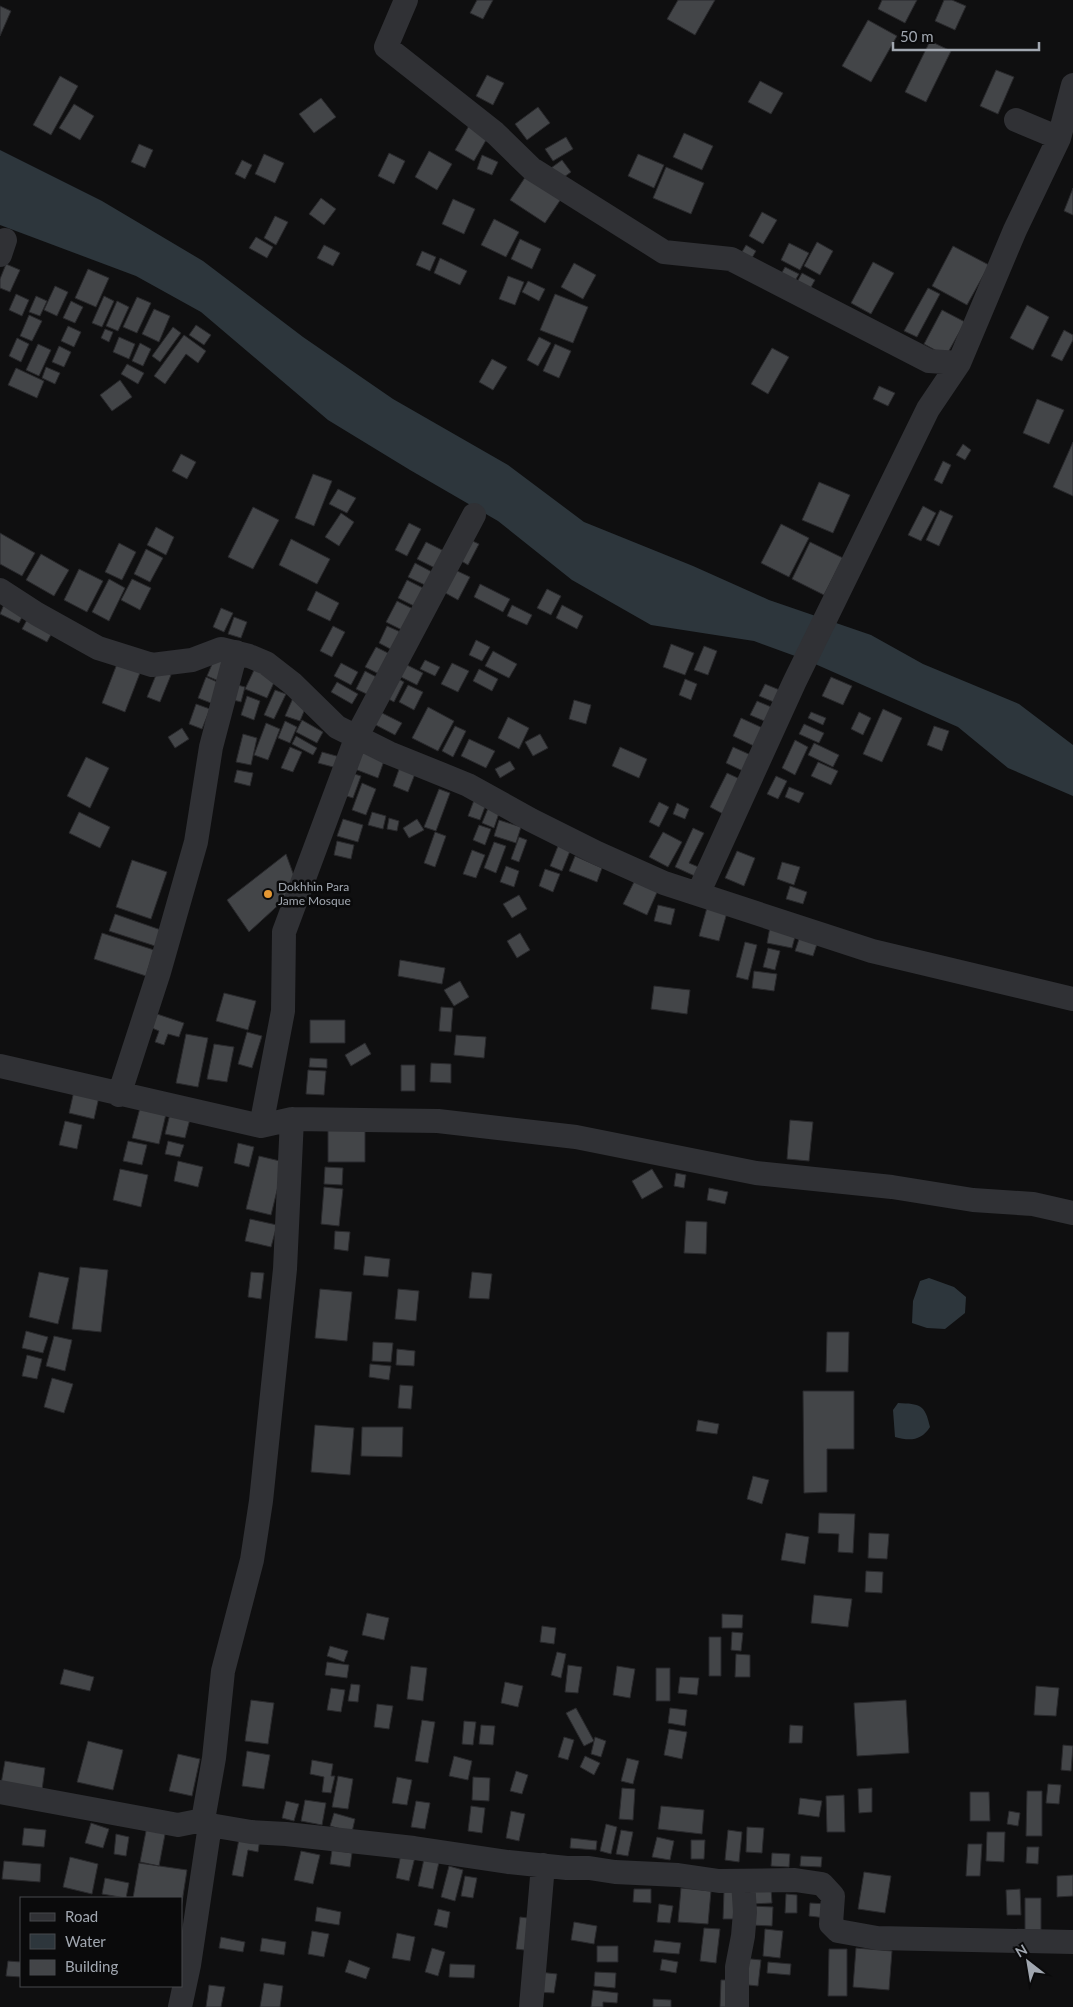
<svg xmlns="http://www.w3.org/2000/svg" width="1073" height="2007" font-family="Lato,sans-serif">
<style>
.water{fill:#2d363c}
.building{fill:#434548;stroke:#29292c}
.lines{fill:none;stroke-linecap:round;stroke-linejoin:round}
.street{stroke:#303135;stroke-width:24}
.poi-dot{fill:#e49733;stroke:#0a0a0b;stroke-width:2}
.labels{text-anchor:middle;stroke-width:5;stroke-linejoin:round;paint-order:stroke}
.poi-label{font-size:12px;fill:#a1a7b0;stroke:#0a0a0b;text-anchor:start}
</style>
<rect width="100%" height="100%" fill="#0f0f10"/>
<!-- water -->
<path class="water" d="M0 150 102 201 203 261 303 337 393 399 508 465 584 522 693 566 769 600 871 635 923 664 1019 704 1073 745V796L1008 768 958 727 806 660 754 641 651 625 572 580 498 521 410 470 328 420 201 312 136 276 0 225Z
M929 1278 954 1287 966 1297 965 1313 945 1329 927 1328 912 1323 913 1301 920 1281Z
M898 1403C920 1404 925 1404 930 1427 921 1441 910 1441 895 1437L893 1410Z"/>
<!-- building -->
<path class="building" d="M477 0H493L483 19 470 13Z
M678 0H715L695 35 667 19Z
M882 0H917L905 23 878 9Z
M944 0H952L966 6 955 30 935 21Z
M0 6 11 11 0 36Z
M868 20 897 36 871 82 842 66Z
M930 41 951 51 926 102 905 92Z
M996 70 1014 77 998 114 980 106Z
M487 75 504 83 493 105 476 96Z
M60 76 78 86 51 135 33 125Z
M760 81 783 93 771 114 748 102Z
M321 98 336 117 314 133 299 114Z
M74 104 94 116 80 140 59 128Z
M538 107 550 123 527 140 515 124Z
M470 124 489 135 474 161 455 150Z
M684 133 713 146 702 170 673 157Z
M566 137 573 149 553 161 545 149Z
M139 144 153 150 145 168 131 162Z
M429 151 452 164 437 190 415 177Z
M389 153 405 161 394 184 378 176Z
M264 154 284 163 275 183 255 174Z
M638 154 664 165 654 188 628 176Z
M482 155 498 162 492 175 477 169Z
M242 160 252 165 245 179 235 174Z
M562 160 571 172 560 180 551 168Z
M666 167 704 183 691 214 653 198Z
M526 176 561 199 545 223 510 200Z
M1073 188V215L1064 211Z
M321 198 336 209 324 225 309 214Z
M453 199 475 209 464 234 442 224Z
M762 212 777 220 763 244 749 236Z
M275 216 288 222 276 245 264 238Z
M494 219 519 232 506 257 481 245Z
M256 237 273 247 267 258 249 248Z
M520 239 541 249 532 269 511 259Z
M817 242 833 251 820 275 804 266Z
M789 243 809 253 800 270 781 260Z
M324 245 340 253 333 266 317 258Z
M746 245 756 251 749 263 739 257Z
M953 246 989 265 967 305 932 286Z
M422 251 436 257 430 271 416 265Z
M440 258 467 271 460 285 434 273Z
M873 262 894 273 871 314 851 303Z
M574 263 596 275 583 299 561 287Z
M6 264 20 270 10 292 0 288V279Z
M785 267 799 274 793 284 780 276Z
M88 269 109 278 96 307 75 298Z
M802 273 815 280 810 289 797 282Z
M508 276 524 282 515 305 499 299Z
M528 281 545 289 539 301 522 292Z
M55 286 68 292 57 316 44 310Z
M928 288 940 294 917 337 904 331Z
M16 294 29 300 22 316 9 310Z
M555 294 588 307 573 343 540 330Z
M36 296 47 301 40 316 29 312Z
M104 296 114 301 102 327 92 323Z
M137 297 151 303 137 333 123 327Z
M71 301 83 307 75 323 63 318Z
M117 301 129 307 118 331 106 326Z
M1027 305 1049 317 1033 350 1010 338Z
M154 309 170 316 159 342 142 334Z
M942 310 965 322 946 356 924 344Z
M29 315 42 321 32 341 20 336Z
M196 325 211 335 204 345 189 335Z
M68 326 81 332 74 347 61 341Z
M173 327 181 333 160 362 152 356Z
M105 329 113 332 109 342 101 338Z
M1064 330 1073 335V340L1062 361 1051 356Z
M184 335 206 351 198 363 186 354 165 384 154 376Z
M119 337 135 344 129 359 113 352Z
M539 337 551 343 538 366 527 360Z
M17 338 29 344 21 362 9 356Z
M140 343 151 349 143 366 132 361Z
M38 344 51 350 39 376 26 370Z
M555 344 571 351 559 378 543 371Z
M59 346 71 352 64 367 52 362Z
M772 348 789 357 768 394 751 384Z
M492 359 507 367 493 390 479 382Z
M127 364 144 373 138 384 121 374Z
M46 367 60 373 55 384 42 378Z
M16 368 44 381 37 398 8 385Z
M120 380 132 397 112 411 100 395Z
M879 386 895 393 888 406 873 399Z
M1037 399 1064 410 1049 444 1023 433Z
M1073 442V496L1053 487Z
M963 444 971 450 965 460 956 455Z
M181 454 196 462 187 479 172 471Z
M943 461 951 465 942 484 934 480Z
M313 474 332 481 314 526 295 518Z
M819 482 850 495 833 533 802 520Z
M338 489 356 498 347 513 329 504Z
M923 506 936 513 921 541 908 535Z
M253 507 279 520 253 569 228 557Z
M940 510 953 516 939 546 926 540Z
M341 513 354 522 339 546 325 537Z
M409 523 421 529 407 556 395 550Z
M781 524 809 538 789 577 761 563Z
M156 527 174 537 166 555 147 545Z
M0 533 35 553 22 576 0 564Z
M291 539 330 559 317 584 279 565Z
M468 539 479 544 468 565 458 559Z
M426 542 448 553 439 570 417 559Z
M810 542 843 558 824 595 792 579Z
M119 543 136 552 122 580 105 572Z
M146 549 163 558 150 582 134 574Z
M41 554 69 570 54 596 26 580Z
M415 563 434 573 427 586 408 577Z
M451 568 470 577 458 600 440 590Z
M79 569 103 581 87 612 64 600Z
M109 579 125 588 109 621 92 612Z
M132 579 151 588 140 610 121 600Z
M407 580 429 591 420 609 398 598Z
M480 584 510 599 503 612 474 597Z
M547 589 561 596 551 615 537 608Z
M316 591 339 603 330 621 307 610Z
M397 601 413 609 402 630 386 622Z
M5 602 25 611 19 623 0 614Z
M512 605 532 615 527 625 507 616Z
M562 605 583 616 577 629 556 618Z
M221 608 233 613 224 632 213 627Z
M234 617 247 622 241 638 228 634Z
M28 618 53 631 47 642 22 629Z
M333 626 345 632 332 657 320 651Z
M387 626 405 634 396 652 379 643Z
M476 640 490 647 482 661 469 655Z
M671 644 694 653 685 675 663 667Z
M704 646 717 651 708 675 694 670Z
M376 647 394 656 383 676 365 667Z
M493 651 517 664 509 678 485 666Z
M216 655 229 660 221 682 207 676Z
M120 656 143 665 125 712 102 703Z
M425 660 440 667 435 676 420 669Z
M341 663 358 672 351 685 334 676Z
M403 663 423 673 417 685 397 675Z
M452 663 469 671 458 692 441 684Z
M255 668 276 678 267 698 245 689Z
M479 669 498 679 492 691 473 681Z
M158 670 171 675 160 702 147 697Z
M365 671 382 680 373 697 356 689Z
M393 676 404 682 394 702 383 696Z
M206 677 224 685 216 705 198 698Z
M831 677 852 686 843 705 822 696Z
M685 679 697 684 691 700 679 695Z
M337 682 358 694 352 704 331 692Z
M230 683 245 687 241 702 226 698Z
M765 684 787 693 781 705 759 696Z
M408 685 423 692 414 710 399 702Z
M275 690 286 694 274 719 264 715Z
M247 696 260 701 254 720 241 715Z
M293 698 307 704 300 721 285 716Z
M574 700 591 705 586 724 569 719Z
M757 701 776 709 769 723 750 715Z
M196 704 210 709 202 729 189 724Z
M428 707 454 721 438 751 412 738Z
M883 709 902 718 882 762 863 754Z
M378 711 402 723 395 735 372 723Z
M811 712 826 718 823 725 808 718Z
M859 712 871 718 863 735 851 729Z
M508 717 529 728 519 749 498 738Z
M741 718 767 730 758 748 733 736Z
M302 720 323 732 317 743 296 732Z
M285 721 297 727 290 743 278 738Z
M266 723 280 729 268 760 254 755Z
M804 724 824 733 819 743 799 734Z
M455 726 466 731 453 757 442 751Z
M934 726 949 731 942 751 927 745Z
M182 728 189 739 175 748 168 737Z
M243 734 257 738 251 765 236 762Z
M540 734 548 748 533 756 525 742Z
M296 736 317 748 313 755 292 744Z
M469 739 495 751 486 768 461 756Z
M795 740 808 747 795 775 782 768Z
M814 743 839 755 833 767 808 755Z
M290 747 302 752 293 772 281 768Z
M620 747 647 759 639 778 612 766Z
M733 747 753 756 745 772 726 763Z
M359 749 385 758 378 778 352 768Z
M322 752 340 757 337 768 318 763Z
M86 757 109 768 90 808 67 796Z
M402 761 418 766 408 792 393 786Z
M510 761 515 769 500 778 495 769Z
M818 762 838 771 831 785 811 776Z
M237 770 253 773 250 786 234 782Z
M348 772 361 776 353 798 340 794Z
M727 773 742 780 725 815 710 807Z
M776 776 787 781 778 799 767 794Z
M362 783 376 789 366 815 352 810Z
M789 787 804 793 799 803 785 797Z
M439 789 450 793 436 831 424 827Z
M476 795 488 799 480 820 468 816Z
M659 802 669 807 659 827 649 822Z
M677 803 689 809 685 819 673 814Z
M489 806 500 810 494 828 482 823Z
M79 812 110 827 100 848 69 833Z
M372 812 386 816 383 829 368 825Z
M389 818 399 821 397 831 387 829Z
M343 819 363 825 358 842 337 836Z
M417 819 424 830 409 838 403 828Z
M499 820 521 827 516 843 494 836Z
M479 825 491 829 485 845 473 840Z
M693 828 704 833 689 863 703 869 699 878 675 867Z
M435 832 446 836 435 867 424 863Z
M663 832 682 842 668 867 649 857Z
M519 837 527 840 519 862 511 859Z
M337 841 354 845 351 859 334 855Z
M560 841 572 846 562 871 550 866Z
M494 842 506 846 496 873 484 868Z
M472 850 485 855 476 878 463 874Z
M737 851 755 858 744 886 725 878Z
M286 854 298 887 249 932 227 900Z
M575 856 602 868 597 882 569 871Z
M132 860 167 872 151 919 116 907Z
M782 862 800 867 794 885 777 879Z
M506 866 519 871 514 887 500 882Z
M545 869 560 874 553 892 539 886Z
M635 880 658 890 647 915 623 904Z
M790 886 807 892 803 904 786 899Z
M519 895 527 909 512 918 503 904Z
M708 904 728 909 719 941 699 936Z
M658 905 675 909 671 925 654 921Z
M115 914 161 930 155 946 109 931Z
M770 927 796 933 792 948 767 943Z
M102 933 154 950 146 976 94 959Z
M520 933 530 950 517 958 507 941Z
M800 936 818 941 813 956 795 951Z
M745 942 757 945 748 980 736 977Z
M768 948 780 951 775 970 763 967Z
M400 960 445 968 442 984 398 976Z
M754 971 777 974 774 991 752 988Z
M460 981 469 997 454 1006 444 990Z
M654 986 690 990 687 1014 651 1009Z
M224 993 256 1001 248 1030 216 1021Z
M441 1007 453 1008 451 1032 439 1031Z
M157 1014 184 1023 179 1037 168 1034 164 1045 155 1042 159 1031 152 1028Z
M310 1020H345V1043H310Z
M247 1032 262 1036 252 1068 238 1064Z
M186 1034 208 1038 198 1087 176 1083Z
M456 1035 486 1037 484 1058 454 1055Z
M365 1043 371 1054 351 1066 345 1055Z
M214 1044 234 1047 227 1082 207 1079Z
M310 1058 327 1059V1068L309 1067Z
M431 1063 451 1064V1083L430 1082Z
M401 1065H415V1091H401Z
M308 1070 326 1071 324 1095 306 1094Z
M74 1091 99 1097 94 1119 69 1113Z
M140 1108 166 1114 159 1144 132 1138Z
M170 1114 190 1119 185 1138 165 1134Z
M790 1120 813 1122 809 1161 787 1159Z
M65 1121 82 1125 77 1149 59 1145Z
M328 1128H365V1162H328Z
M128 1141 147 1145 142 1165 123 1161Z
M168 1141 184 1145 180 1157 165 1154Z
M238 1143 254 1147 249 1167 234 1163Z
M259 1156 284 1162 271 1215 246 1209Z
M178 1161 203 1167 198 1187 174 1181Z
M325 1167 343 1168 342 1185 324 1184Z
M120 1169 148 1175 141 1207 113 1200Z
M652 1169 663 1187 642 1199 632 1181Z
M676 1173 686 1175 684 1188 674 1186Z
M324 1187 343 1189 339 1226 321 1224Z
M709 1188 728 1192 725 1204 707 1200Z
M250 1219 277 1225 271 1247 245 1241Z
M686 1221 707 1222 706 1254 684 1253Z
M335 1231 350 1232 348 1251 334 1249Z
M365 1256 390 1259 388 1277 363 1275Z
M80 1267 108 1270 101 1332 72 1329Z
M39 1272 69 1278 58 1324 29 1317Z
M251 1272 264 1273 261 1299 248 1297Z
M472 1272 492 1274 489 1299 469 1298Z
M320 1289 352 1292 347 1341 315 1338Z
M398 1289 419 1291 416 1321 395 1319Z
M26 1331 48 1337 43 1353 22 1348Z
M827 1332H849L848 1372H826Z
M54 1336 72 1340 65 1371 46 1366Z
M373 1342 393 1343 391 1362 372 1361Z
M397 1349 415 1351 414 1366 396 1365Z
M27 1355 42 1359 37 1379 22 1376Z
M370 1364 391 1366 389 1380 369 1377Z
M52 1378 73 1384 64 1413 44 1407Z
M400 1385 413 1386 411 1409 398 1408Z
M803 1391H854V1449H827V1492L804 1493Z
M698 1420 719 1424 717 1434 696 1431Z
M315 1425 354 1428 350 1475 311 1472Z
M362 1427H403L402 1457 361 1456Z
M753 1476 769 1480 762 1504 747 1499Z
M819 1513 855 1514 853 1553 838 1552 839 1534 818 1533Z
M786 1533 809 1537 805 1564 781 1560Z
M869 1533 889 1534 887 1559 868 1558Z
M866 1571 883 1572 882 1593 865 1592Z
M814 1595 852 1599 848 1627 811 1623Z
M367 1613 389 1618 384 1640 362 1635Z
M722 1614 743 1615 742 1628H722Z
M542 1626 556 1628 554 1644 540 1642Z
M732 1632 743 1633 741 1651 731 1650Z
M709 1637H721V1676H709Z
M330 1646 348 1651 344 1662 327 1656Z
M557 1652 566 1654 561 1678 551 1675Z
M736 1654 750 1655V1677H735Z
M327 1662 349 1665 347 1678 325 1675Z
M568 1665 582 1667 578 1693 565 1692Z
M411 1666 427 1668 423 1701 407 1699Z
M617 1666 635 1669 630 1698 613 1695Z
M656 1668H670V1701H656Z
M64 1669 94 1677 90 1691 60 1684Z
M680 1677 699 1678 697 1695 678 1693Z
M505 1682 523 1686 518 1707 501 1703Z
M351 1684 360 1685 358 1702 348 1701Z
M1036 1686 1059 1688 1056 1716 1034 1715Z
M331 1688 345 1690 341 1712 327 1710Z
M251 1700 274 1703 268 1744 245 1741Z
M906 1700 909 1753 857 1756 854 1703Z
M377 1704 393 1706 389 1729 374 1727Z
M576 1708 594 1741 584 1746 566 1713Z
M670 1708 687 1710 685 1726 668 1723Z
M422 1720 435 1722 428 1763 415 1761Z
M464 1721 476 1722 473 1745 462 1744Z
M481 1725 495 1726 493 1745 479 1744Z
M790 1725 803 1726 802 1743H789Z
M669 1729 687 1732 682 1759 664 1755Z
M564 1737 574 1740 568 1760 558 1757Z
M595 1737 606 1741 601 1757 591 1754Z
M88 1741 123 1750 113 1790 77 1782Z
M1063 1745 1073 1746 1071 1771 1061 1770Z
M247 1751 270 1755 264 1789 242 1786Z
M178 1754 200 1759 192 1796 169 1791Z
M454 1756 472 1761 468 1780 449 1776Z
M585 1756 600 1763 594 1775 580 1767Z
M627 1758 639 1761 633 1784 621 1781Z
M312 1760 333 1764 331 1776H335L331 1793 322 1792 324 1777 310 1774Z
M5 1761 45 1768 42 1790 1 1784Z
M516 1771 528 1775 522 1794 510 1791Z
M338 1776 353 1779 348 1809 332 1807Z
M397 1777 412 1780 407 1805 392 1803Z
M473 1777 490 1778 489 1801 472 1800Z
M1048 1784 1061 1785 1059 1804 1046 1803Z
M622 1788 635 1789 633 1820 619 1819Z
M872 1788V1812L859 1813 858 1789Z
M1027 1791H1042V1836H1026Z
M970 1792H989L990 1821H970Z
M844 1795 845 1832H827L826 1796Z
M800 1798 822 1801 819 1817 798 1814Z
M305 1800 326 1803 322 1825 301 1821Z
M286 1801 299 1804 294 1821 282 1818Z
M416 1801 430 1803 425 1829 411 1827Z
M471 1806 485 1808 482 1833 468 1831Z
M661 1806 704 1810 702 1834 658 1829Z
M511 1811 525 1814 519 1841 506 1838Z
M1009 1811 1020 1813 1018 1826 1007 1824Z
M334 1813 355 1819 352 1832 330 1826Z
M91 1823 109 1829 103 1848 85 1843Z
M606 1824 617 1827 611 1854 600 1851Z
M147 1826 166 1829 159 1866 140 1862Z
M747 1827 764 1828 762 1853 746 1852Z
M24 1828 46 1830 44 1847 22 1845Z
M621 1830 633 1832 628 1856 616 1854Z
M728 1830 742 1832 739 1862 725 1860Z
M987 1832H1005L1004 1862 986 1861Z
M116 1834 129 1837 126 1856 114 1854Z
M240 1834 260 1838 258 1852 248 1850 243 1877 232 1875Z
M657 1837 674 1841 670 1860 652 1857Z
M571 1838 597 1841 596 1850 570 1848Z
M691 1840H705L704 1859H691Z
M968 1844H982L980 1876H966Z
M1027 1847H1039L1038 1864 1026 1863Z
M332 1850 352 1853 350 1867 330 1864Z
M301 1851 320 1855 313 1884 294 1880Z
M772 1853 790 1854 789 1867 771 1866Z
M401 1854 415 1857 409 1881 396 1878Z
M801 1856 822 1857 821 1867 800 1866Z
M70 1857 98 1864 92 1894 63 1887Z
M424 1859 439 1862 433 1889 418 1886Z
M4 1861 41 1864 40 1882 2 1879Z
M139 1863 187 1870 181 1909V1898H133Z
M449 1866 463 1870 455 1901 441 1897Z
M864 1872 891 1876 885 1913 858 1909Z
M1073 1875V1896L1057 1897V1876Z
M465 1876 477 1878 473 1898 461 1896Z
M105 1878 129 1883 126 1898 102 1894Z
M681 1888 711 1891 708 1924 678 1922Z
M771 1888 772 1903 751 1904 750 1889Z
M634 1889H651V1903L633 1902Z
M1020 1889 1021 1915H1007L1006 1890Z
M724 1891H738L737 1919H723Z
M786 1894 797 1895V1913H785Z
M1025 1898H1041V1930H1025Z
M810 1903 827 1904 826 1918 809 1916Z
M659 1904 673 1906 670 1923 657 1922Z
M752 1906 773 1907 772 1926 750 1925Z
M317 1907 341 1912 339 1925 315 1921Z
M438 1909 450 1912 447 1928 434 1925Z
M520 1917 536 1919 532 1951 516 1949Z
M574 1922 597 1926 594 1944 571 1940Z
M704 1928 720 1929 716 1963 700 1961Z
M765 1929 783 1931 780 1958 763 1956Z
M312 1931 329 1934 324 1957 308 1954Z
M397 1933 415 1937 410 1961 392 1958Z
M221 1937 245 1942 243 1952 219 1948Z
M262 1938 286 1942 284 1955 260 1951Z
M655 1940 681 1943 679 1954 653 1952Z
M597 1946H618V1962H597Z
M432 1948 445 1952 438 1976 425 1972Z
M856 1948 892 1951 889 1990 853 1987Z
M829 1949H847V1996H828Z
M742 1958 761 1960 758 1986 739 1984Z
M662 1959 678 1962 676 1973 660 1970Z
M349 1960 370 1968 366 1979 345 1972Z
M8 1961 21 1962V1977L6 1976Z
M768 1962 791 1964 790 1975 767 1973Z
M450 1964 475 1965 474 1978 449 1977Z
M539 1972 557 1974 554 1993 537 1992Z
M595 1972 616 1973 615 1988 594 1986Z
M721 1980H734V2007H720Z
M264 1983 283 1986 280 2007H260Z
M209 1985 225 1987 221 2007H206Z
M593 1990 618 1993 617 2003 603 2002V2007H591Z
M653 1999 671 2000V2007H653Z"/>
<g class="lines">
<!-- street -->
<path class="street" d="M406 0 386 47 495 133 532 169 664 252 731 259 929 361 959 363
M1016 120 1059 138
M0 255 5 240
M0 590 37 614 98 648 152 665 192 660 221 649 249 656 266 663 293 684 337 727 389 753 468 785 531 820 597 853 664 883 872 951 1073 999
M698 894 794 683 928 409 959 363 1015 230 1059 138 1073 85
M0 1066 261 1126 292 1119 438 1121 576 1137 756 1173 892 1187 973 1200 1033 1204 1073 1213
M119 1095 159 972 196 842 211 747 236 652
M292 1119 285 1269 261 1501 252 1560 223 1671 214 1758 203 1820 210 1825 251 1832 286 1834 414 1848 508 1862 567 1868H589L615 1872 678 1875 719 1881 795 1880 822 1884 833 1896 831 1924 838 1931 877 1938 1073 1942
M261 1126 283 1011 284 932 357 736 474 515
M0 1792 178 1825 203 1820
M180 2007 189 1965 210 1825
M531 2007 543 1865
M737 2007V1967L743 1936 745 1912 743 1881"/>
</g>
<!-- markers -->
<circle class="poi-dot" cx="268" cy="894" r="5"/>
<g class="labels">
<!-- poi labels -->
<g class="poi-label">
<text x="278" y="891">Dokhhin Para<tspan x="278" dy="14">Jame Mosque</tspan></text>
</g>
</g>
<!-- legend -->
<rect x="20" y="1897" width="162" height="90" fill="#0a0a0b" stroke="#46494d"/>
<rect x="30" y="1913" width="25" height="8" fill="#303135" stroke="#46494d"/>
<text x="65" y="1922" font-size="15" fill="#a1a7b0">Road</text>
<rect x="30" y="1934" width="25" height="15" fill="#2d363c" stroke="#46494d"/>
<text x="65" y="1947" font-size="15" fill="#a1a7b0">Water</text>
<rect x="30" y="1960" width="25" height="15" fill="#434548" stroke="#46494d"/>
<text x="65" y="1972" font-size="15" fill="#a1a7b0">Building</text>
<!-- north arrow -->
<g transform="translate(1028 1962) rotate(329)" stroke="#0a0a0b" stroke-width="4" paint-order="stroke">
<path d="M0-4L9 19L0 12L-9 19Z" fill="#a1a7b0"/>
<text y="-8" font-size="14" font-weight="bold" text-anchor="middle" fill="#a1a7b0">N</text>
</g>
<!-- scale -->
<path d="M893 42v8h146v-8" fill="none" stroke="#a1a7b0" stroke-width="2.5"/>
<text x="900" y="42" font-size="15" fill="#a1a7b0" stroke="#0a0a0b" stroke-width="4" paint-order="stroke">50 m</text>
</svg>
